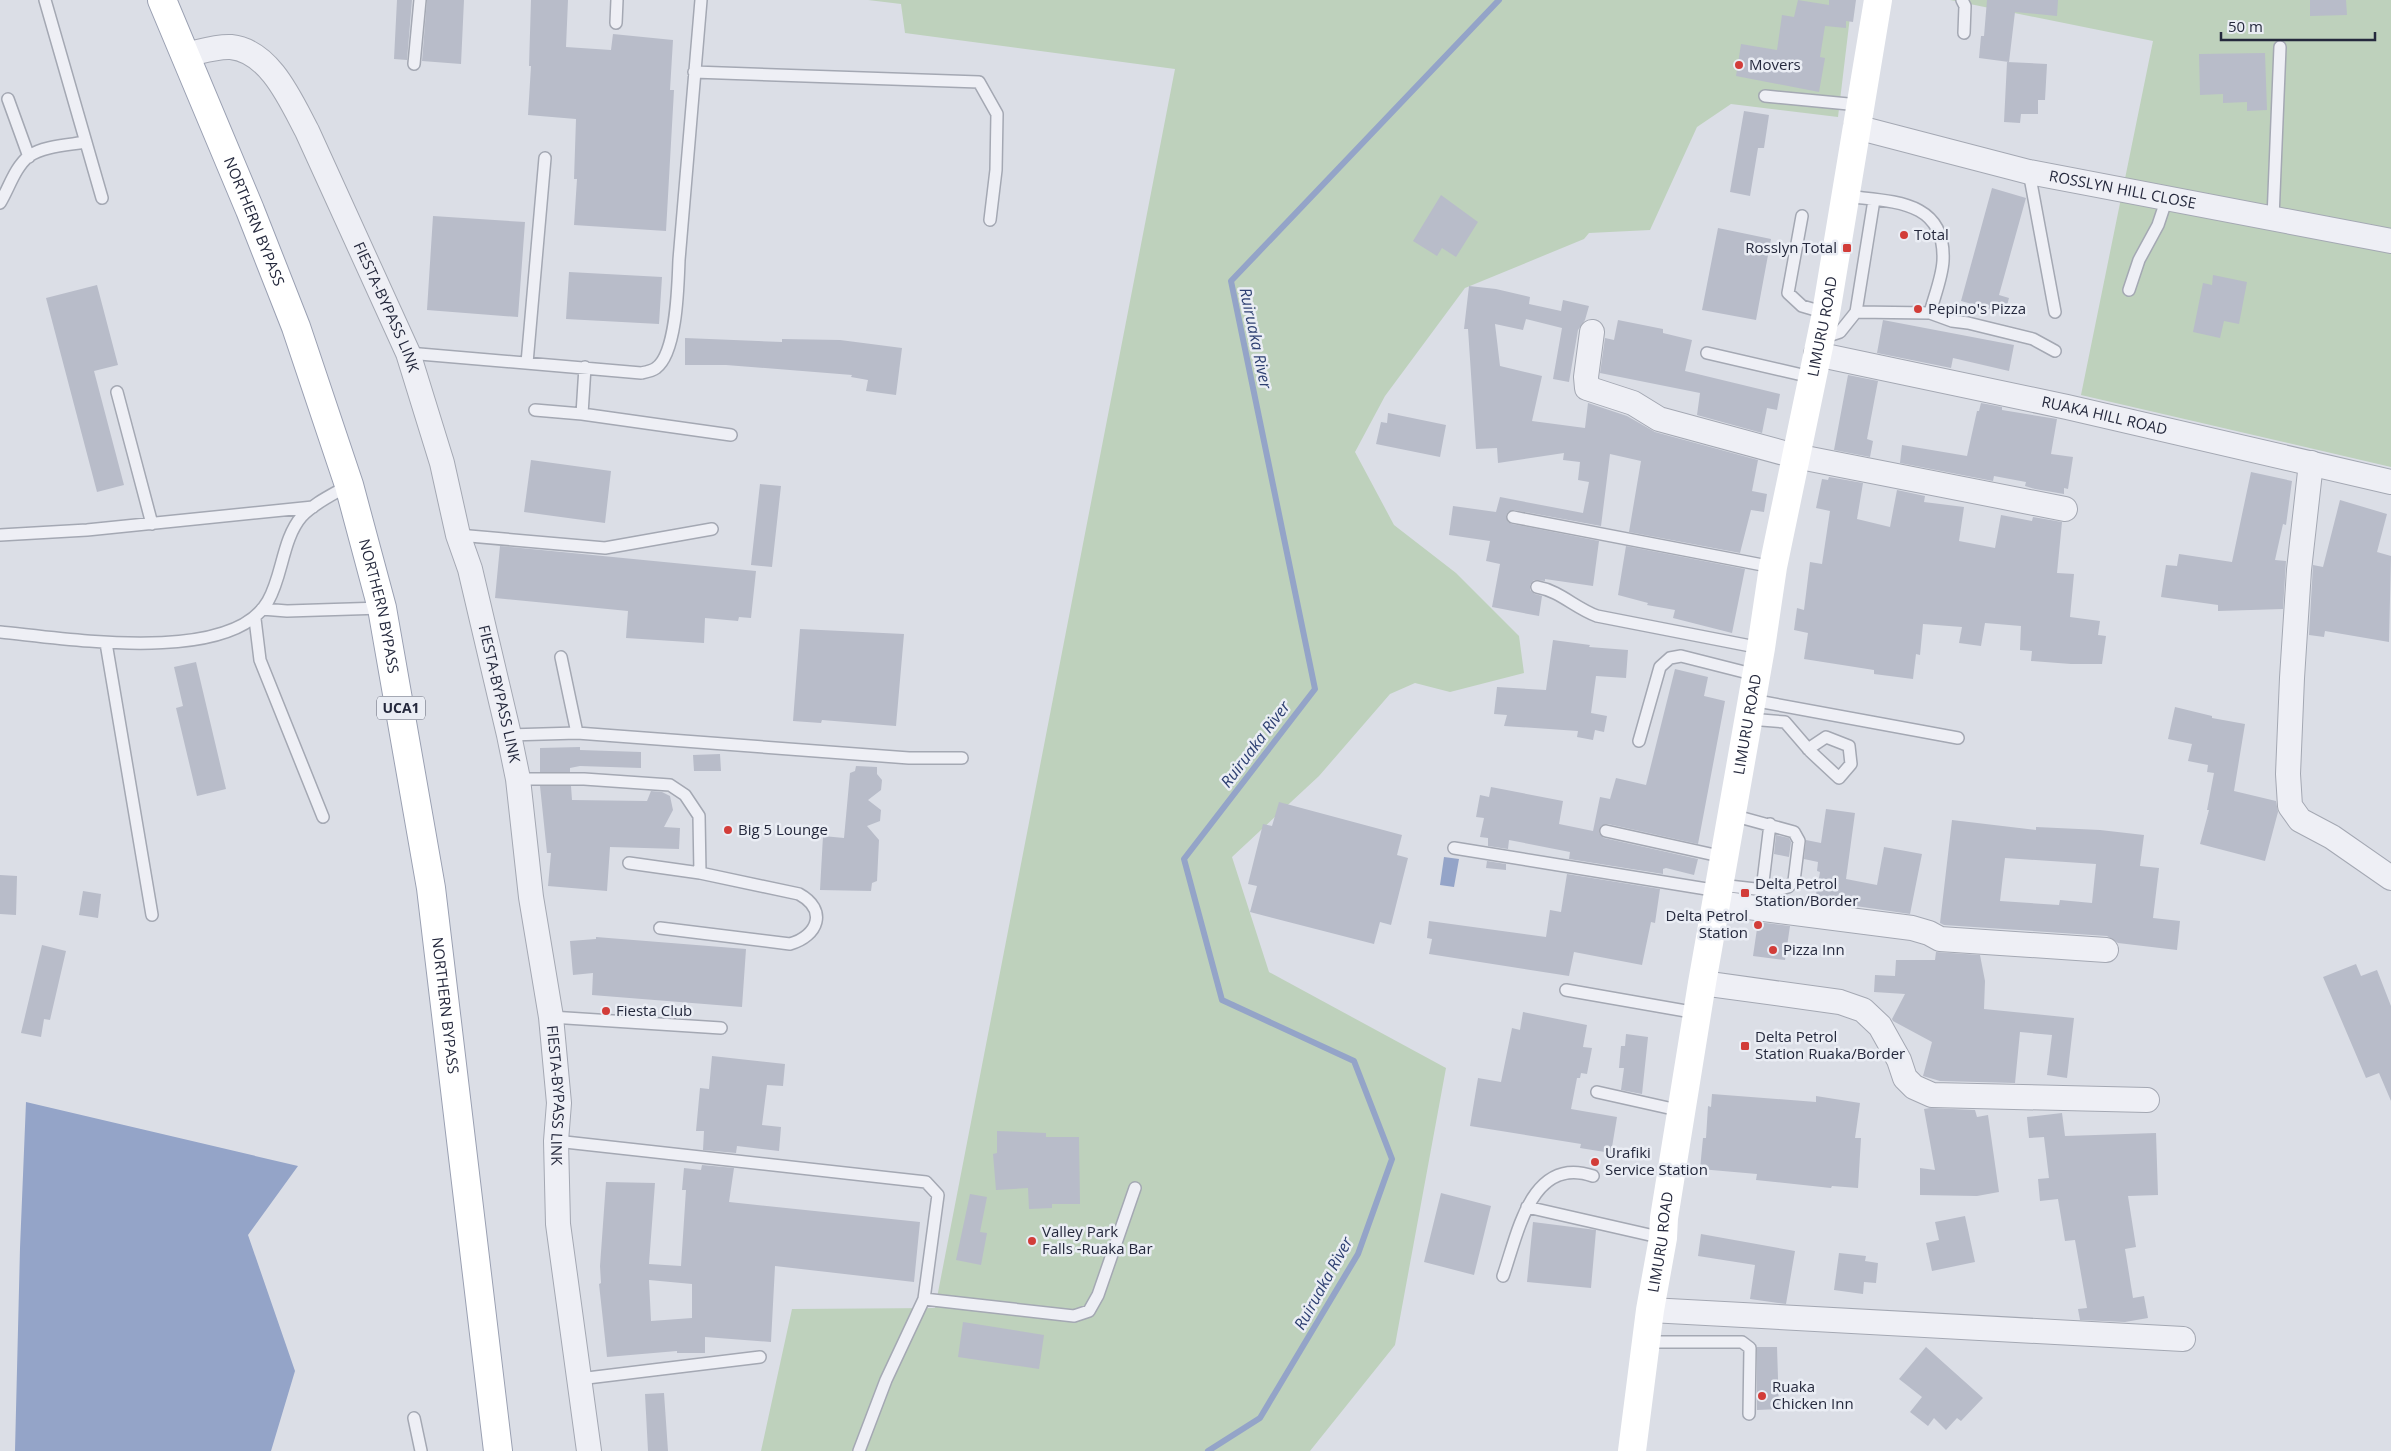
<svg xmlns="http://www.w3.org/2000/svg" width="2391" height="1451" font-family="'Open Sans',sans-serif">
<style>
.green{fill:#bed1bc}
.water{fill:#94a4c8}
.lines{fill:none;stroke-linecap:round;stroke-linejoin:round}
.stream{stroke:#94a4c8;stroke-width:6}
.building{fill:#b8bcc9;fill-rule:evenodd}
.lane-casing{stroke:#a4a8b3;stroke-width:14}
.street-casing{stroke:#a4a8b3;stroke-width:26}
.primary-casing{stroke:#9aa0b2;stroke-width:30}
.lane{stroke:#eeeff5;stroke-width:11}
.street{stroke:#eeeff5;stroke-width:24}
.secondary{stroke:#fff;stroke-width:28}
.primary{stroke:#fff;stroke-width:28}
.poi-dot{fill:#d23d39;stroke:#eaedf4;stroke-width:2}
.labels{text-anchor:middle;stroke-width:5;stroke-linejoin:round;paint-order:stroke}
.shield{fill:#eaedf4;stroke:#606474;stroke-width:1}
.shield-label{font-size:14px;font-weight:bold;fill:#25293d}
.poi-label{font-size:15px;fill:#25293d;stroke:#eaedf4;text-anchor:start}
.street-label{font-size:15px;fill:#25293d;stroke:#eaedf4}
.water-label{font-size:16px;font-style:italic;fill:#2e4072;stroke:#eaedf4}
</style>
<rect width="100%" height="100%" fill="#dbdee6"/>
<!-- green -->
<path class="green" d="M868 0H1852L1838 117 1731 104 1697 127 1650 230 1589 233 1584 239 1465 288 1385 396 1355 452 1394 525 1456 573 1519 636 1524 673 1450 692 1415 683 1390 694 1319 776 1232 857 1269 972 1446 1068 1395 1345 1310 1451H761L792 1309 935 1308 1175 69 905 33 901 4Z
M1950 0H2391V467L2081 395 2153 41Z"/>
<!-- water -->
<path class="water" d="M1444 857 1459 859 1454 887 1440 885Z
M26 1102 298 1166 248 1235 295 1371 271 1451H15L20 1248Z"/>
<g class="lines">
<!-- stream -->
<path class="stream" d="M1208 1451 1260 1418 1358 1254 1392 1159 1354 1061 1222 1000 1184 859 1315 689 1231 281 1499 0"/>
</g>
<!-- building -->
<path class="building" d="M397 0H412L407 60 394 59Z
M427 0H464L461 64 422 61Z
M531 0H568L566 47 611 50 613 34 673 40 670 90H674L666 231 574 225 577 179H574L576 119 528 115 531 66H529Z
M1798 0 1829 5V0H1856L1853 22 1846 21V28L1825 26 1820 57 1825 58 1819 92 1736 76 1741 44 1777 50 1782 15 1794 17Z
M1987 0H2058L2057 16 2015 12 2009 62 1979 58 1981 36H1984Z
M2310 0H2346L2347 15 2310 16Z
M2265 53 2267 110 2247 111V102L2223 103V94L2200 95 2199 54Z
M2007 62 2047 64 2045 100H2038V114H2021L2020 123 2004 122Z
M1744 111 1769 115 1764 148H1758L1750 196 1730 192Z
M1992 188 2026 198 1999 295 2009 298 2005 313 1961 301Z
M1441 195 1478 222 1456 257 1442 248 1437 256 1413 241Z
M433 216 525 222 518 317 427 310Z
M1718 228 1771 239 1756 320 1702 310Z
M569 272 662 277 659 324 566 319Z
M2213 275 2247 282 2239 324 2224 321 2220 338 2193 332 2203 283 2212 285Z
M97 285 118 365 94 371 124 485 97 492 46 298Z
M1469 286 1496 289 1530 297 1529 304 1561 311 1563 300 1589 306 1585 320 1578 330 1569 382 1553 379 1562 328 1526 319 1523 330 1495 324 1500 366 1542 376 1532 421 1585 428 1588 403 1627 416 1655 432 1758 460 1752 491 1767 494 1764 512 1751 510 1740 553 1629 532 1641 461 1610 454 1601 526 1514 510 1508 512 1506 516 1508 522 1512 524 1599 541 1593 586 1545 579V581L1534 580 1530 585V590L1535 594 1542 596 1539 616 1492 607 1500 564 1486 561 1490 541 1449 535 1453 506 1496 512 1500 497 1583 513 1589 482 1578 480 1580 462 1563 460 1564 453 1498 463 1497 448 1476 449 1468 329H1464Z
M1618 320 1663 329V333L1692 340 1685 371 1780 394 1777 410 1767 408 1762 433 1697 415 1700 393 1600 373 1605 338 1614 340Z
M1883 320 2014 345 2009 371 1953 358 1951 368 1877 353Z
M685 338 782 342V339L840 340 902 348 896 395 866 391 868 380 851 377 852 375 726 365H685Z
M1848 375 1878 381 1867 439 1873 441 1870 457 1834 450Z
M1981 403 2002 407V410L2057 419 2051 454 2073 457 2068 489 2064 488V494L2035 489 2025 486 2026 482 1994 476 1993 481 1900 463 1902 445 1967 456 1977 411H1979Z
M1388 413 1446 425 1440 457 1376 444 1381 422 1387 423Z
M531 460 611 471 605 523 524 512Z
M2251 472 2292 481 2286 525 2283 524 2275 560 2286 561 2283 609 2218 611V605L2161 597 2166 565 2177 566 2179 554 2232 562Z
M1829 477 1863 483 1857 519 1890 527 1897 490 1925 496 1924 502 1964 507 1959 541 1995 548 2001 515 2032 521 2033 517 2062 522 2057 573 2074 574 2070 617 2100 621 2098 635 2106 636 2102 664H2071L2031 661 2032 651 2020 650 2021 626 1985 623 1981 646 1959 643 1962 627 1923 624 1920 655 1916 654 1913 679 1874 674V670L1804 659 1808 633 1794 630 1797 608 1804 610 1810 562 1822 564 1830 511 1816 508 1822 479 1828 480Z
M760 484 781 486 772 567 751 565Z
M2340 500 2387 514 2377 552 2391 556 2389 642 2325 631 2324 637 2309 635 2313 565 2323 567Z
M500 546 756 571 751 618 739 617 738 621 705 618 704 643 626 638 628 611 495 598Z
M1626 546 1745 569 1732 633 1673 618 1675 610 1647 605 1648 603 1618 595Z
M800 629 904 634 896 726 822 720 821 723 793 721Z
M1553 640 1590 645 1589 647 1628 650 1626 678 1596 676 1591 713 1607 716 1604 732 1595 730 1593 740 1577 737 1578 731 1504 726 1507 715 1494 714 1497 687 1546 690Z
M196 662 226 789 197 796 176 708 183 706 174 667Z
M1675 669 1708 677 1704 696 1725 701 1698 844 1608 824 1601 826 1599 833 1604 838 1698 859 1694 875 1666 868 1663 869V874L1569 859 1570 852 1509 840 1508 849 1488 846V838L1480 837 1484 818 1476 817 1480 795 1489 797 1491 787 1563 801 1559 824 1593 831 1600 797 1610 799 1616 778 1646 785Z
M2175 707 2212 716V718L2245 724 2234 791 2276 801 2278 812 2265 861 2200 844 2209 810H2207L2214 773 2207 772 2208 765 2188 761 2192 744 2168 739Z
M580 747V750L641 752V768L580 766 570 768V772H540V748Z
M720 754 721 771H694L693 755Z
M856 766 877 767V774L882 780 881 790 868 800 881 810 880 821 867 826 879 840 877 881 872 883 871 891 820 890 823 836 844 838 850 773 855 771Z
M540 786H571L572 800 647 801 651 791 662 792 670 796 673 810 664 827 680 828 679 849 610 847 607 891 548 886 551 853H547Z
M1279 802 1402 835 1397 855 1408 858 1391 925 1380 922 1374 944 1250 912 1257 886 1248 884 1263 824 1272 826Z
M1826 809 1855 813 1846 879 1877 885 1884 847 1922 854 1910 914 1815 900 1820 872 1817 871 1818 862 1804 859 1806 840 1821 843Z
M1952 820 2036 830V827L2100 830 2144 835 2140 866 2159 868 2153 918 2180 921 2177 950 2118 943 2107 936 1944 925 1940 923ZM2005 858 2096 864 2092 903 2060 900 2059 905 2000 901Z
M1776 835 1789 838 1791 842 1789 857 1774 854Z
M1487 861 1506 864V870L1486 868Z
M1567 874 1660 889 1655 923 1651 922 1642 965 1574 952 1569 976 1429 954 1432 939 1427 938 1429 921 1546 937 1550 910 1561 912Z
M0 875 17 876 16 915 0 914Z
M83 891 101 894 98 918 79 915Z
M1758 922 1790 926 1785 960 1753 956Z
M596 937 746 949 742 1007 592 995 593 973 573 975 570 941 596 939Z
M42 945 66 951 50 1020 44 1019 41 1037 21 1033Z
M1936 952 1980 955 1985 981 1984 1009 2074 1018 2067 1078 2047 1075 2052 1035 2020 1032 2015 1083 1940 1081 1923 1076 1932 1042 1893 1021 1892 1019 1905 994 1874 992 1875 975 1895 976 1896 960H1935Z
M2356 964 2361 976 2377 970 2391 1006V1101L2379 1073 2366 1078 2323 977Z
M1523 1012 1587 1025 1583 1047 1592 1048 1587 1074 1581 1073 1580 1078H1577L1571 1109 1617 1117 1611 1153 1580 1148 1581 1144 1470 1126 1478 1078 1501 1082 1512 1028 1520 1030Z
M1626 1034 1648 1037 1642 1094 1621 1090 1624 1068H1619L1621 1046H1625Z
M712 1056 785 1064 783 1086 767 1085 762 1125 781 1127 779 1151 737 1146 736 1153 703 1150 704 1131H696L700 1088 709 1089Z
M1712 1094 1816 1102V1096L1860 1103 1855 1138H1861L1858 1188 1832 1186 1831 1188 1756 1180 1757 1174 1700 1169 1703 1138H1706L1708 1106 1711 1107Z
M1930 1108 1975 1110 1977 1117 1988 1115 1999 1192 1977 1196 1920 1195V1168L1935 1170 1924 1109Z
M2062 1113 2065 1136 2156 1133 2158 1195 2128 1196 2136 1247 2125 1249 2133 1298 2144 1296 2148 1318 2125 1322 2080 1320 2078 1309 2087 1308 2075 1240 2065 1241 2058 1199 2040 1201 2038 1179 2049 1178 2044 1137 2029 1138 2027 1117Z
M997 1131 1046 1133V1137H1079L1080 1204H1052V1208L1029 1209 1028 1188 996 1190 993 1154 997 1153Z
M702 1165 734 1168 729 1202 920 1222 914 1282 775 1266 771 1342 705 1337V1353H677V1351L607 1357 599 1284 601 1283 600 1266 606 1182 655 1183 649 1264 681 1266 686 1190H682L684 1168 701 1170ZM649 1280 692 1284V1318L651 1321Z
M1441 1193 1491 1206 1474 1275 1424 1262Z
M970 1194 987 1197 980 1232 987 1233 981 1265 956 1260Z
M1965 1216 1975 1262 1932 1271 1926 1243 1939 1240 1935 1222Z
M1533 1222 1596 1230 1591 1288 1527 1282Z
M1701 1234 1795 1251 1786 1304 1750 1299 1755 1265 1698 1256Z
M1839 1253 1866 1256 1865 1261 1878 1263 1876 1283 1864 1282 1863 1294 1834 1290Z
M963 1322 1044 1335 1039 1369 958 1357Z
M1757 1347H1777L1779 1409 1757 1410Z
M1926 1347 1983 1398 1961 1421 1957 1418 1946 1430 1934 1418 1928 1426 1910 1412 1922 1397 1899 1379Z
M664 1393 668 1451H648L645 1394Z"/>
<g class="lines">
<defs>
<path id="lane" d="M45 0 102 198
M1962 0 1965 6 1964 33
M616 23 617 0
M414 64 420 0
M694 72 979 82 997 114 996 170 990 220
M1765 96 1859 105
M8 99 29 157
M2029 172 2055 312
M1846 196C1891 202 1946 199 1943 261 1942 278 1934 297 1930 313
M0 203C9 188 15 167 29 156 43 146 69 145 86 142
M1802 216 1788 293 1802 306 1826 313
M2273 218 2280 47
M2129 290 2139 260 2158 225 2167 198
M1856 312 1930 313 1952 321 1968 323 2033 339 2055 351
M1822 338 1840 332 1856 312 1874 200
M408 353 641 373C646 372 652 371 656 368 677 353 678 284 679 260L701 0
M1707 353 1811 377
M527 363 545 158
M585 367 582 414 731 435
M117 392 152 524
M535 410 582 414
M1513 517 1773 567
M0 535 87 530 313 507
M458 535 605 548 712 529
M1537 587C1560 591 1575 608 1597 616L1761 648
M262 609 287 611 382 608
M255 619 260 660 323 817
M0 632C63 638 231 666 268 601 283 575 282 539 302 516 314 503 334 494 349 485
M106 643 152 915
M561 657 577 733
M1752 700 1958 738
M1749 719 1785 722 1810 751 1839 778 1851 764 1849 746 1826 737 1808 749
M509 735 577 733 909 758H962
M1639 741 1660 667 1670 658 1681 656 1756 675
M518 779H584L670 785 685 795 699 816 700 873
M1606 831 1724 857
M1454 848 1719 891
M629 863 700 873 799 894C828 910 818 936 790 944L660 928
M1720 885 1773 891 1788 887 1794 881 1799 841 1794 832 1732 815
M1762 890 1770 824
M1566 990 1697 1013
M551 1017 721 1028
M1597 1092 1682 1111
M556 1141 926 1182 938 1195 924 1299 886 1380 859 1451
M1527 1207 1663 1238
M1503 1276C1518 1233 1531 1155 1593 1176
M924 1299 1074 1316 1089 1311 1098 1295 1135 1188
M1648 1342H1742L1750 1348 1749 1414
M579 1379 760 1357
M414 1418 421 1451"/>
<g id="street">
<path id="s1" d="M185 55C200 52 216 46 231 47 270 51 291 101 307 131L408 353 442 463 458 535 470 569 509 735 518 779 531 897 551 1017 559 1103 556 1141 558 1224 589 1451"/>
<path id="s2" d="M1856 127 2029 172 2391 241"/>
<path d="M1592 332 1586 377 1587 388 1633 403 1659 419 1795 456 2065 509"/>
<path id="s3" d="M1816 354 2067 407 2391 482"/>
<path d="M2311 463 2299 570 2292 678 2288 774 2290 806 2300 820 2332 837 2391 878"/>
<path d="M1717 903 1912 928 1929 933 1940 939 2106 950"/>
<path d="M1702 983 1840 1002 1863 1010 1880 1026 1899 1060 1905 1078 1914 1087 1932 1095 2147 1100"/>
<path d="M1650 1310 2183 1339"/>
</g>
<g id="primary">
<path id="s5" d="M162 0 250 210 296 327 349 485 382 608 431 888 498 1451"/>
</g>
</defs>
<!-- lane casing -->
<use href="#lane" class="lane-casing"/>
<!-- street casing -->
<use href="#street" class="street-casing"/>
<!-- primary casing -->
<use href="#primary" class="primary-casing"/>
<!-- lane -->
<use href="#lane" class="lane"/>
<!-- street -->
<use href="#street" class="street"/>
<!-- secondary -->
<path class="secondary" id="s4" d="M1632 1451 1650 1310 1663 1238 1664 1218 1702 983 1761 648 1773 567 1826 313 1878 0"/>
<!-- primary -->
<use href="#primary" class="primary"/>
</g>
<!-- markers -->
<g class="poi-dot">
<circle cx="1739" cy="65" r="5"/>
<circle cx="1904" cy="235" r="5"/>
<rect x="1842" y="243" width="10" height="10" rx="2.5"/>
<circle cx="1918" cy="309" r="5"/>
<circle cx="728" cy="830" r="5"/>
<rect x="1740" y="888" width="10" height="10" rx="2.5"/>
<circle cx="1758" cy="925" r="5"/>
<circle cx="1773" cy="950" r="5"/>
<circle cx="606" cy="1011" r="5"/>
<rect x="1740" y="1041" width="10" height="10" rx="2.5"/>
<circle cx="1595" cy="1162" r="5"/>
<circle cx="1032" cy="1241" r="5"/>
<circle cx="1762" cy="1396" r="5"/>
</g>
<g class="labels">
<!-- shield labels -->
<rect class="shield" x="377" y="696.5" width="48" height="23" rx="4"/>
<g class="shield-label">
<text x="401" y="713">UCA1</text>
</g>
<!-- poi labels -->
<g class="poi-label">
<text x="1749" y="70">Movers</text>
<text x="1914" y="240">Total</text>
<text x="1837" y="253" text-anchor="end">Rosslyn Total</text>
<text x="1928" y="314">Pepino's Pizza</text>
<text x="738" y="835">Big 5 Lounge</text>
<text x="1755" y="889">Delta Petrol<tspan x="1755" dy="17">Station/Border</tspan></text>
<text x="1748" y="921" text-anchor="end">Delta Petrol<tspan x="1748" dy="17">Station</tspan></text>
<text x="1783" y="955">Pizza Inn</text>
<text x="616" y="1016">Fiesta Club</text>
<text x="1755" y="1042">Delta Petrol<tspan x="1755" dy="17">Station Ruaka/Border</tspan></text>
<text x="1605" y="1158">Urafiki<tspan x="1605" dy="17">Service Station</tspan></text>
<text x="1042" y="1237">Valley Park<tspan x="1042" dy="17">Falls -Ruaka Bar</tspan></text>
<text x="1772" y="1392">Ruaka<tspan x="1772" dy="17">Chicken Inn</tspan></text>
</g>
<!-- street labels -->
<g class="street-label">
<text dy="5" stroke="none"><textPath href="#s2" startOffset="274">ROSSLYN HILL CLOSE</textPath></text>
<text dy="5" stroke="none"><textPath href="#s5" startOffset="240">NORTHERN BYPASS</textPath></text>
<text dy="5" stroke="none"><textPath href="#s1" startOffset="358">FIESTA-BYPASS LINK</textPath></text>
<text dy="5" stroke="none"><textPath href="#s4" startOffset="1141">LIMURU ROAD</textPath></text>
<text dy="5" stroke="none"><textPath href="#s3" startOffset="295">RUAKA HILL ROAD</textPath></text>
<text dy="5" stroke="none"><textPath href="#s5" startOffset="645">NORTHERN BYPASS</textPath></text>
<text dy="5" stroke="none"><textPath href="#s1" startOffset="762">FIESTA-BYPASS LINK</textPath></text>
<text dy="5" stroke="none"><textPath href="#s4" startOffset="736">LIMURU ROAD</textPath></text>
<text dy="5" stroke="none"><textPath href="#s5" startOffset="1050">NORTHERN BYPASS</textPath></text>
<text dy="5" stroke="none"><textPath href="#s1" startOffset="1168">FIESTA-BYPASS LINK</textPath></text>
<text dy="5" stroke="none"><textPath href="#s4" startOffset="211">LIMURU ROAD</textPath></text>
</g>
<!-- water labels -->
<g class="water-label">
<text transform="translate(1256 338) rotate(78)" y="6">Ruiruaka River</text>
<text transform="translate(1255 744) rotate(-53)" y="6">Ruiruaka River</text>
<text transform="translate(1323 1283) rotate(-61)" y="6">Ruiruaka River</text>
</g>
</g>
<!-- scale -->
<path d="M2221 32v8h154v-8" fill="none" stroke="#25293d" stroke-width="2.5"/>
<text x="2228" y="32" font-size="15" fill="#25293d" stroke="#eaedf4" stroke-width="4" paint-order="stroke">50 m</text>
</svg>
